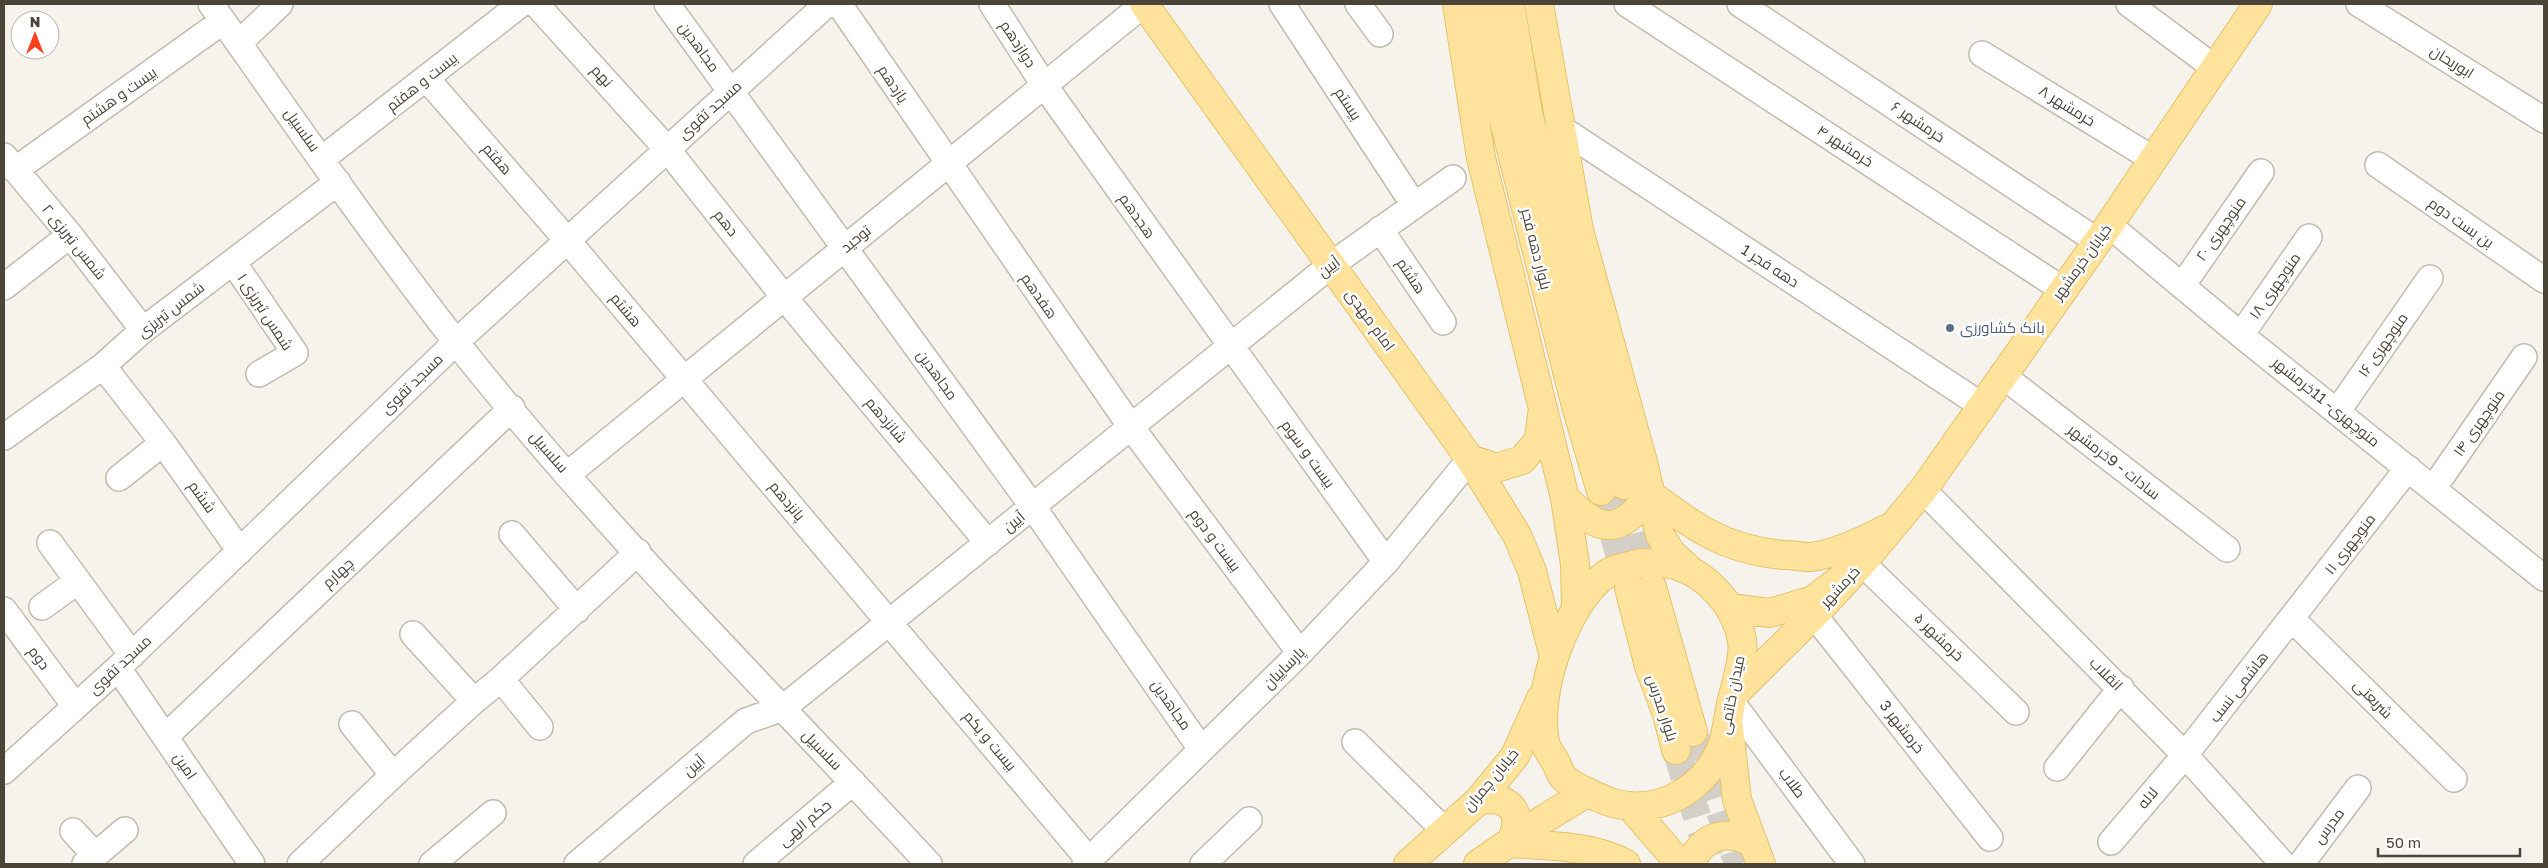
<svg xmlns="http://www.w3.org/2000/svg" width="2548" height="868" font-family="'Golos Text',Cairo,sans-serif">
<style>
.lines{fill:none;stroke-linecap:round;stroke-linejoin:round}
.major-tunnel{stroke:#d4d0c8;stroke-width:28;stroke-dasharray:28 14;stroke-linecap:butt}
.minor-casing{stroke:#c2bbae;stroke-width:28}
.major-casing{stroke:#e6c16a;stroke-width:30}
.minor{stroke:#fff;stroke-width:25}
.major{stroke:#ffe39c;stroke-width:28}
.service-dot{fill:#5c6f8a;stroke:#fff;stroke-width:2}
.labels{text-anchor:middle;stroke-width:5;stroke-linejoin:round;paint-order:stroke}
.street-label{font-size:15px;fill:#4b4439;stroke:#fff}
.service-label{font-size:15px;fill:#4e5e75;stroke:#fff;text-anchor:start}
</style>
<rect width="100%" height="100%" fill="#f6f3ec"/>
<g class="lines">
<!-- major-tunnel -->
<path class="major-tunnel" d="M1601 491 1629 588
M1626 492 1652 585
M1693 732 1738 864
M1676 750 1712 864"/>
<defs>
<path id="minor" d="M211 4C291 117 370 232 456 342 601 526 770 692 929 864
M536 4 667 149 784 297 988 543
M667 4 1033 507 1201 749
M839 4 1131 427 1300 653
M992 4 1044 85 1386 562
M1282 4 1414 205
M1358 4 1380 34
M1627 4 2062 289
M1740 4 2097 241
M2129 4 2215 68
M2359 4 2544 120
M240 42 280 4
M1982 54 2153 159
M426 78 567 240 1089 860
M1559 127 1981 405
M4 156 70 235 143 330
M322 159 521 4
M2378 165 2544 280
M15 170 223 21
M2109 225 2241 335 2544 578
M1380 229 1443 322
M233 262 295 353 259 374
M2182 286 2261 172
M4 287 70 235
M2241 335 2309 237
M103 366 163 443 240 551
M2002 375 2227 549
M2337 412 2430 278
M4 437 103 366 143 330 338 182
M568 474 1144 4
M119 478 163 443
M2433 489 2524 357
M1923 490 2185 755 2283 864
M512 534 577 610
M50 543 132 655
M1862 563 2016 712
M42 607 78 581
M4 610 75 706
M1814 615 1990 838
M2292 619 2454 779
M413 634 474 701
M118 668 252 864
M501 679 540 727
M1731 701 1852 864
M352 724 393 775
M165 737 512 408
M1355 742 1445 831
M2057 768 2121 688
M4 771 118 668 456 342 827 4
M73 831 95 855
M2111 842 2185 755 2408 468
M85 864 125 830
M300 864 393 775 474 701 501 679 638 552
M432 864 493 813
M577 864 746 721 783 708 1331 265 1453 178
M756 864 853 782
M1085 864 1300 653 1386 562 1470 459
M1203 864 1249 820
M2301 864 2358 788"/>
<path id="major" d="M1144 4 1470 459 1517 535 1532 571 1554 657
M1457 4 1481 158 1565 498 1575 564 1576 607
M1485 4 1500 105 1576 406 1601 491
M1510 4 1528 113 1603 413 1624 485
M1539 4 1579 230 1644 466 1660 535 1672 554 1692 572
M1470 459 1496 468 1522 460 1539 440 1542 415
M1565 498C1600 533 1619 537 1650 494 1695 528 1726 550 1784 555 1792 555 1802 557 1810 557 1834 555 1865 540 1886 529
M1641 563C1652 564 1665 562 1675 565 1708 574 1737 608 1742 641 1745 658 1735 686 1731 704 1728 718 1727 734 1721 748 1703 792 1654 818 1607 801 1597 797 1572 786 1564 778 1560 774 1558 766 1555 761 1552 756 1546 748 1545 742 1535 693 1565 604 1606 574 1614 568 1631 566 1641 563Z
M1862 563 1923 490 2109 225 2258 4
M1652 587 1693 732
M1629 588 1649 666 1667 714 1676 750
M1730 608 1770 613 1813 600 1862 563 1814 615 1735 693
M1729 728 1737 800 1761 864
M1478 801C1510 793 1526 814 1510 843 1547 846 1593 845 1626 864
M1630 806 1680 864
M1408 864 1478 801 1515 756 1541 698
M1478 864 1544 819 1588 792
M1691 864C1701 836 1727 828 1753 843"/>
</defs>
<!-- minor casing -->
<use href="#minor" class="minor-casing"/>
<!-- major casing -->
<use href="#major" class="major-casing"/>
<!-- minor -->
<use href="#minor" class="minor"/>
<!-- major -->
<use href="#major" class="major"/>
</g>
<!-- markers -->
<circle class="service-dot" cx="1950" cy="328" r="5"/>
<g class="labels">
<!-- street labels -->
<g class="street-label">
<text transform="translate(1018 44) rotate(57)" y="5">دوازدهم</text>
<text transform="translate(699 47) rotate(54)" y="5">مجاهدین</text>
<text transform="translate(2452 62) rotate(32)" y="5">ابوریحان</text>
<text transform="translate(602 76) rotate(48)" y="5">نهم</text>
<text transform="translate(422 82) rotate(-38)" y="5">بیست و هفتم</text>
<text transform="translate(893 84) rotate(56)" y="5">یازدهم</text>
<text transform="translate(119 96) rotate(-35)" y="5">بیست و هشتم</text>
<text transform="translate(1348 104) rotate(57)" y="5">بیستم</text>
<text transform="translate(2067 106) rotate(32)" y="5">خرمشهر ۸</text>
<text transform="translate(710 110) rotate(-42)" y="5">مسجد تقوی</text>
<text transform="translate(1918 122) rotate(34)" y="5">خرمشهر ۶</text>
<text transform="translate(302 130) rotate(55)" y="5">سلسبیل</text>
<text transform="translate(1845 146) rotate(33)" y="5">خرمشهر ۴</text>
<text transform="translate(497 159) rotate(49)" y="5">هفتم</text>
<text transform="translate(1137 216) rotate(55)" y="5">هجدهم</text>
<text transform="translate(726 223) rotate(52)" y="5">دهم</text>
<text transform="translate(2461 223) rotate(35)" y="5">بن بست دوم</text>
<text transform="translate(2221 229) rotate(-55)" y="5">منوچهری ۲۰</text>
<text transform="translate(856 239) rotate(-39)" y="5">توحید</text>
<text transform="translate(74 242) rotate(51)" y="5">شمس تبریزی ۲</text>
<text transform="translate(1536 249) rotate(76)" y="5">بلوار دهه فجر</text>
<text transform="translate(2082 262) rotate(-54)" y="5">خیابان خرمشهر</text>
<text transform="translate(1770 266) rotate(33)" y="5">دهه فجر 1</text>
<text transform="translate(1329 267) rotate(-37)" y="5">آیین</text>
<text transform="translate(1411 276) rotate(56)" y="5">هشتم</text>
<text transform="translate(2275 286) rotate(-55)" y="5">منوچهری ۱۸</text>
<text transform="translate(1039 296) rotate(55)" y="5">هفدهم</text>
<text transform="translate(171 310) rotate(-38)" y="5">شمس تبریزی</text>
<text transform="translate(626 310) rotate(50)" y="5">هشتم</text>
<text transform="translate(265 312) rotate(57)" y="5">شمس تبریزی ۱</text>
<text transform="translate(1370 320) rotate(54)" y="5">امام مهدی</text>
<text transform="translate(2383 345) rotate(-55)" y="5">منوچهری ۱۶</text>
<text transform="translate(937 375) rotate(54)" y="5">مجاهدین</text>
<text transform="translate(412 384) rotate(-44)" y="5">مسجد تقوی</text>
<text transform="translate(2326 402) rotate(39)" y="5">منوچهری- 11خرمشهر</text>
<text transform="translate(886 420) rotate(50)" y="5">شانزدهم</text>
<text transform="translate(2479 423) rotate(-55)" y="5">منوچهری ۱۴</text>
<text transform="translate(549 452) rotate(49)" y="5">سلسبیل</text>
<text transform="translate(1308 454) rotate(54)" y="5">بیست و سوم</text>
<text transform="translate(2114 462) rotate(38)" y="5">سادات - 9خرمشهر</text>
<text transform="translate(202 497) rotate(55)" y="5">ششم</text>
<text transform="translate(787 501) rotate(50)" y="5">پانزدهم</text>
<text transform="translate(1014 522) rotate(-39)" y="5">آیین</text>
<text transform="translate(1215 540) rotate(53)" y="5">بیست و دوم</text>
<text transform="translate(2350 544) rotate(-52)" y="5">منوچهری ۱۱</text>
<text transform="translate(338 573) rotate(-43)" y="5">چهارم</text>
<text transform="translate(1840 587) rotate(-47)" y="5">خرمشهر</text>
<text transform="translate(1939 637) rotate(44)" y="5">خرمشهر ۵</text>
<text transform="translate(39 658) rotate(53)" y="5">دوم</text>
<text transform="translate(120 665) rotate(-43)" y="5">مسجد تقوی</text>
<text transform="translate(1284 668) rotate(-45)" y="5">پارساییان</text>
<text transform="translate(2106 674) rotate(45)" y="5">انقلاب</text>
<text transform="translate(2239 687) rotate(-52)" y="5">هاشمی نسب</text>
<text transform="translate(1732 695) rotate(-79)" y="5">میدان خاتمی</text>
<text transform="translate(2373 699) rotate(45)" y="5">شریعتی</text>
<text transform="translate(1171 705) rotate(55)" y="5">مجاهدین</text>
<text transform="translate(1662 708) rotate(72)" y="5">بلوار مدرس</text>
<text transform="translate(1902 727) rotate(52)" y="5">خرمشهر 3</text>
<text transform="translate(990 741) rotate(50)" y="5">بیست و یکم</text>
<text transform="translate(822 750) rotate(46)" y="5">سلسبیل</text>
<text transform="translate(185 766) rotate(56)" y="5">امین</text>
<text transform="translate(694 766) rotate(-40)" y="5">آیین</text>
<text transform="translate(1491 780) rotate(-50)" y="5">خیابان چمران</text>
<text transform="translate(1792 783) rotate(53)" y="5">طلاب</text>
<text transform="translate(2148 798) rotate(-50)" y="5">لاله</text>
<text transform="translate(805 823) rotate(-40)" y="5">حکم الهی</text>
<text transform="translate(2329 826) rotate(-53)" y="5">مدرس</text>
</g>
<!-- service labels -->
<g class="service-label">
<text x="1960" y="333">بانک کشاورزی</text>
</g>
</g>
<!-- border -->
<rect width="2548" height="868" fill="none" stroke="#4b4439" stroke-width="10"/>
<!-- north arrow -->
<g transform="translate(35 35)"><circle r="24" fill="#ffffff" stroke="#b7b4b0"/>
<path d="M0-4L9 19L0 12L-9 19Z" fill="#fc3f1d"/>
<text y="-8" font-size="14" font-weight="bold" text-anchor="middle" fill="#4b4439">N</text>
</g>
<!-- scale -->
<path d="M2378 848v8h142v-8" fill="none" stroke="#4b4439" stroke-width="2.5"/>
<text x="2386" y="848" font-size="15" fill="#4b4439" stroke="#ffffff" stroke-width="4" paint-order="stroke">50 m</text>
</svg>
